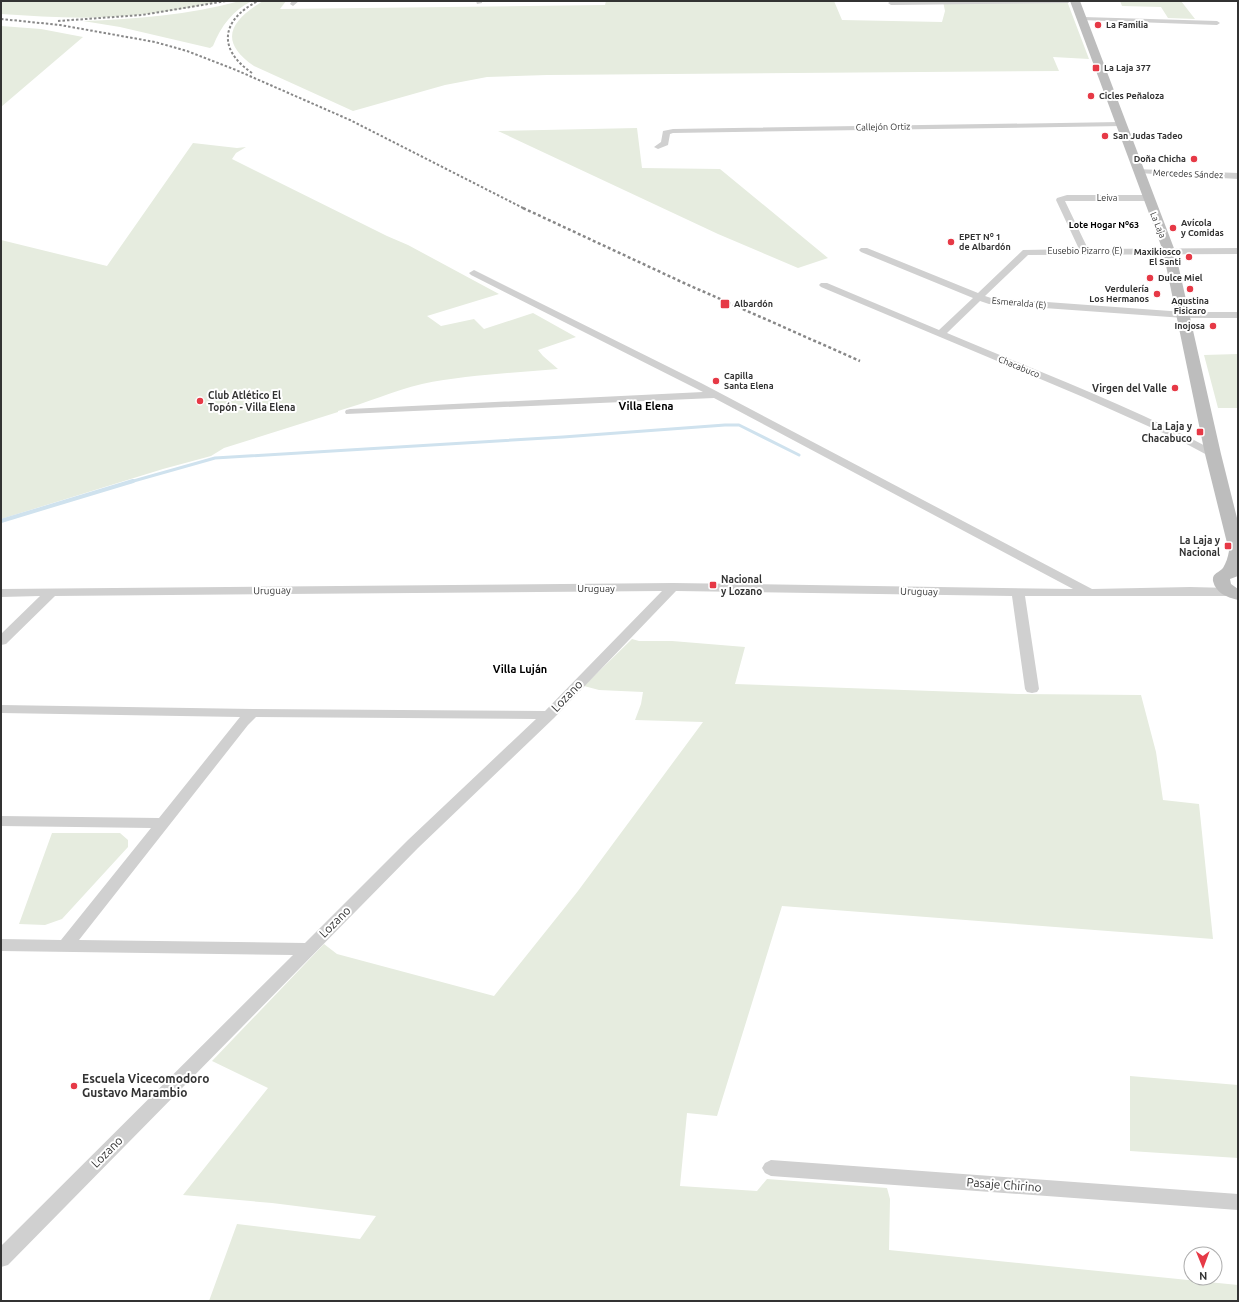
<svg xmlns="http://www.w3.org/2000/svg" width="1239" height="1302" font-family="Ubuntu,sans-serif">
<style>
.green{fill:#e6ecdf}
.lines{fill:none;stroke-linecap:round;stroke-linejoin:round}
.stream-far1{stroke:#cfe2ee;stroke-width:3}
.stream{stroke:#cfe2ee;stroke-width:4}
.street{fill:#d0d0d0;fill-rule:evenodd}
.secondary{fill:#bdbdbd;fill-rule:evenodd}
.rail-far1{stroke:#888;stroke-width:2;stroke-dasharray:2.5 2;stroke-linecap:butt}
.rail{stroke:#888;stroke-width:2.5;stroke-dasharray:3 2.5;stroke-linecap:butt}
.poi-dot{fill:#e63946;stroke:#fff;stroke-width:1.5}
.labels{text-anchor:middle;stroke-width:4;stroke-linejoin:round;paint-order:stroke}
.far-poi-label{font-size:9px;font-weight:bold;fill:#333;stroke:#fff;text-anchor:start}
.far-street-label{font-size:9px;fill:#333;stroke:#fff}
.far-neighbourhood-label{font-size:9px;font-weight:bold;fill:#000;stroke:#fff}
.poi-label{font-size:10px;font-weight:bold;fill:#333;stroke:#fff;text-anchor:end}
.street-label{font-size:10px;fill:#333;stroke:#fff}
.neighbourhood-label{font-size:11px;font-weight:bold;fill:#000;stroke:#fff}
.near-street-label{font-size:12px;fill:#333;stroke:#fff}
.near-poi-label{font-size:12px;font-weight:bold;fill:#333;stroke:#fff;text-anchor:start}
</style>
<rect width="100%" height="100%" fill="#fff"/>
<!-- green -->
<path class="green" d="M1 1H220C184 10 145 15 108 17 72 19 37 16 1 14Z
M240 1H252C233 10 221 26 213 46L210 48 120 27 83 21C136 19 189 15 240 1Z
M263 1H286L280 9 605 5 606 1H845H834L842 20 942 22 945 11 943 1H1067L1089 59 1053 57 1059 71 547 75 487 77 445 85 353 111 254 66C218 41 230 21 263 1Z
M1120 1H1181L1195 19 1168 18 1161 7 1122 6Z
M1 26 41 29 83 37 1 107Z
M637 128 642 168 720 169 828 258 798 268 718 234 498 131Z
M193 143 237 148 246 147 236 153 232 159 387 236 408 245 499 294 427 316 441 326 474 319 484 329 533 313 576 337 538 350 543 356 558 369C513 373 466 375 422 384 393 391 366 403 338 411V412L224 448 211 456 163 469 1 519V240L107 266Z
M1238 354V408H1218L1204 355Z
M632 639 639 641H672L745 647 735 684 1018 694 1141 695 1156 752 1163 800 1199 804 1213 939 782 906 717 1116 687 1113 680 1186 757 1191 767 1179 887 1188 890 1199 889 1250 1238 1285V1301H209L237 1224 360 1239 376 1216 272 1203 183 1195 268 1088 212 1061 324 944 337 954 494 996 578 891 703 722 635 720 641 704 643 692 599 690 584 686Z
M52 833H120L128 840V847L62 919 45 925 19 924Z
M1130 1076 1238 1085V1158L1130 1151Z"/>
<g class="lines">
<!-- stream-far1 -->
<path class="stream-far1" d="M130 482 215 458 563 437 725 425H739L799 455"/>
<!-- stream -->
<path class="stream" d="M1 521 133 481"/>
<!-- street -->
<path class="street" d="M292 1H299L293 6 290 4Z
M476 1H482V3L477 4Z
M1071 1 1068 3 891 5 888 3 891 1Z
M1083 17 1217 21 1220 23 1217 25 1081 20 1080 19Z
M1120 122 1124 124 1123 126 673 133 670 134 668 145 658 149 654 147 661 142 663 131 673 129Z
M1135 169 1238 173V179L1138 173H1135L1134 171Z
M1067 195H1148L1152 198 1148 201H1065L1088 249 1238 248V254L1028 255 985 296 991 298 1184 312H1238V318H1184L989 304 980 301 947 333C1037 371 1130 406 1217 452L1219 454 1217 456H1209L1179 440 1083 397 821 287 819 285 821 283H827L939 330 973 298 861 252 859 250 861 248H867L978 293 1023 250 1079 249 1056 200 1057 198Z
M474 270 701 383 1092 589 1190 587 1230 588 1234 589 1236 592 1234 595 1230 596H1025L1039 689 1037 692 1032 693 1027 692 1025 689 1012 596 676 591 554 718 418 848 8 1265 1 1267V1246L293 955 1 951V939L61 940 151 828 1 826V816L159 818 240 717 1 713V705L253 709 545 711 662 591 55 596 6 644 1 645V634L40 596 1 597V589L673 583 1073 589 714 398 346 414 345 412 346 410 350 409 703 392 471 275 469 273ZM256 717 536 719 408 840 305 943 79 940 248 725Z
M771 1160 1238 1194V1210L771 1176 765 1173 762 1168 765 1163Z"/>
<!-- secondary -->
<path class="secondary" d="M1070 1H1080L1175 251 1221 454 1238 522V576L1230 579 1231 584 1238 589V600C1226 597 1216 593 1213 581 1212 573 1219 573 1223 568 1226 563 1228 557 1229 551L1205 454 1163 251Z"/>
<!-- rail-far1 -->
<path class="rail-far1" d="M1 19 60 25 155 42 187 51 236 70 350 120 525 209
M58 21 142 15 226 1
M252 73C217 49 221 20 258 1"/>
<!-- rail -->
<path class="rail" d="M523 208 684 283 860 361"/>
</g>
<!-- markers -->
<g class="poi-dot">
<circle cx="1098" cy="25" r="4"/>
<rect x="1092" y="64" width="8" height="8" rx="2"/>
<circle cx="1091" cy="96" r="4"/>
<circle cx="1105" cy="136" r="4"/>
<circle cx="1194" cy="159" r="4"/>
<circle cx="1173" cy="228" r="4"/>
<circle cx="951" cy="242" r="4"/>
<circle cx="1189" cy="257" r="4"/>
<circle cx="1150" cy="278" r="4"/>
<circle cx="1190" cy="289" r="4"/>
<circle cx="1157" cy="294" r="4"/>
<rect x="720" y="299" width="10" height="10" rx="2"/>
<circle cx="1213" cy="326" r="4"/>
<circle cx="716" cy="381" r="4"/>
<circle cx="1175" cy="388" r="4"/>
<circle cx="200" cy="401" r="4"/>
<rect x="1196" y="428" width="8" height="8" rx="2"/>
<rect x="1224" y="542" width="8" height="8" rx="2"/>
<rect x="709" y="581" width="8" height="8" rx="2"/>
<circle cx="74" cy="1086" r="4"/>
</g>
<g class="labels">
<!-- far-poi labels -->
<g class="far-poi-label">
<text x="1106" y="28">La Familia</text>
<text x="1104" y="71">La Laja 377</text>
<text x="1099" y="99">Cicles Peñaloza</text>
<text x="1113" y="139">San Judas Tadeo</text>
<text x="1186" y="162" text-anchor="end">Doña Chicha</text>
<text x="1181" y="226">Avícola<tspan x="1181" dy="10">y Comidas</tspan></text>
<text x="959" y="240">EPET Nº 1<tspan x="959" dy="10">de Albardón</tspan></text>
<text x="1181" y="255" text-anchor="end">Maxikiosco<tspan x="1181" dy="10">El Santi</tspan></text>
<text x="1158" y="281">Dulce Miel</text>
<text x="1149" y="292" text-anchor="end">Verdulería<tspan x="1149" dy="10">Los Hermanos</tspan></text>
<text x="1190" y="304" text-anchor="middle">Agustina<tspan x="1190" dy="10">Fisicaro</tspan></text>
<text x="734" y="307">Albardón</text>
<text x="1205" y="329" text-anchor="end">Inojosa</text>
<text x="724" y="379">Capilla<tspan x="724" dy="10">Santa Elena</tspan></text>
</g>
<!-- far-street labels -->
<g class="far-street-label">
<text transform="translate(883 127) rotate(-1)" y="3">Callejón Ortiz</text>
<text transform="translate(1188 174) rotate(2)" y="3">Mercedes Sández</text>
<text x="1107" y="201">Leiva</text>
<text transform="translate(1158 225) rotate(68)" y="3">La Laja</text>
<text x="1085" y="254">Eusebio Pizarro (E)</text>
<text transform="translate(1019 303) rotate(5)" y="3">Esmeralda (E)</text>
<text transform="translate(1019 367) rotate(22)" y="3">Chacabuco</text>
</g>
<!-- far-neighbourhood labels -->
<g class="far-neighbourhood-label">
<text x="1104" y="228">Lote Hogar Nº63</text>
</g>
<!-- poi labels -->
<g class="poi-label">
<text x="1167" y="392">Virgen del Valle</text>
<text x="208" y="399" text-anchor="start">Club Atlético El<tspan x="208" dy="12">Topón - Villa Elena</tspan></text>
<text x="1192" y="430">La Laja y<tspan x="1192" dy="12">Chacabuco</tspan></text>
<text x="1220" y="544">La Laja y<tspan x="1220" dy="12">Nacional</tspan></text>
<text x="721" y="583" text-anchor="start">Nacional<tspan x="721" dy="12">y Lozano</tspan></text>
</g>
<!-- street labels -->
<g class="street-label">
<text x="596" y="592">Uruguay</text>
<text transform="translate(272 590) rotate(-1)" y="4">Uruguay</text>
<text transform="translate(919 591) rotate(1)" y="4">Uruguay</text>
</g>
<!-- neighbourhood labels -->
<g class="neighbourhood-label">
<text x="646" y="410">Villa Elena</text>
<text x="520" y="673">Villa Luján</text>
</g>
<!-- near-street labels -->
<g class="near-street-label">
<text transform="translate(567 696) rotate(-46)" y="4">Lozano</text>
<text transform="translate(335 922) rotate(-45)" y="4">Lozano</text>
<text transform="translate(107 1152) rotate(-45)" y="4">Lozano</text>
<text transform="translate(1004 1185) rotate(4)" y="4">Pasaje Chirino</text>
</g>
<!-- near-poi labels -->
<g class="near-poi-label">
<text x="82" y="1083">Escuela Vicecomodoro<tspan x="82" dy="14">Gustavo Marambio</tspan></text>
</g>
</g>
<!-- border -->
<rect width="1239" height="1302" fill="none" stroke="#333333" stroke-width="4"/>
<!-- north arrow -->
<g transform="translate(1203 1266) rotate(179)"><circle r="19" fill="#ffffff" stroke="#adadad"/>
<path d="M0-3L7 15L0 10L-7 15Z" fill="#e63946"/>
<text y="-6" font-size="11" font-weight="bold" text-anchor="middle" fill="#333333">N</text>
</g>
</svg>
